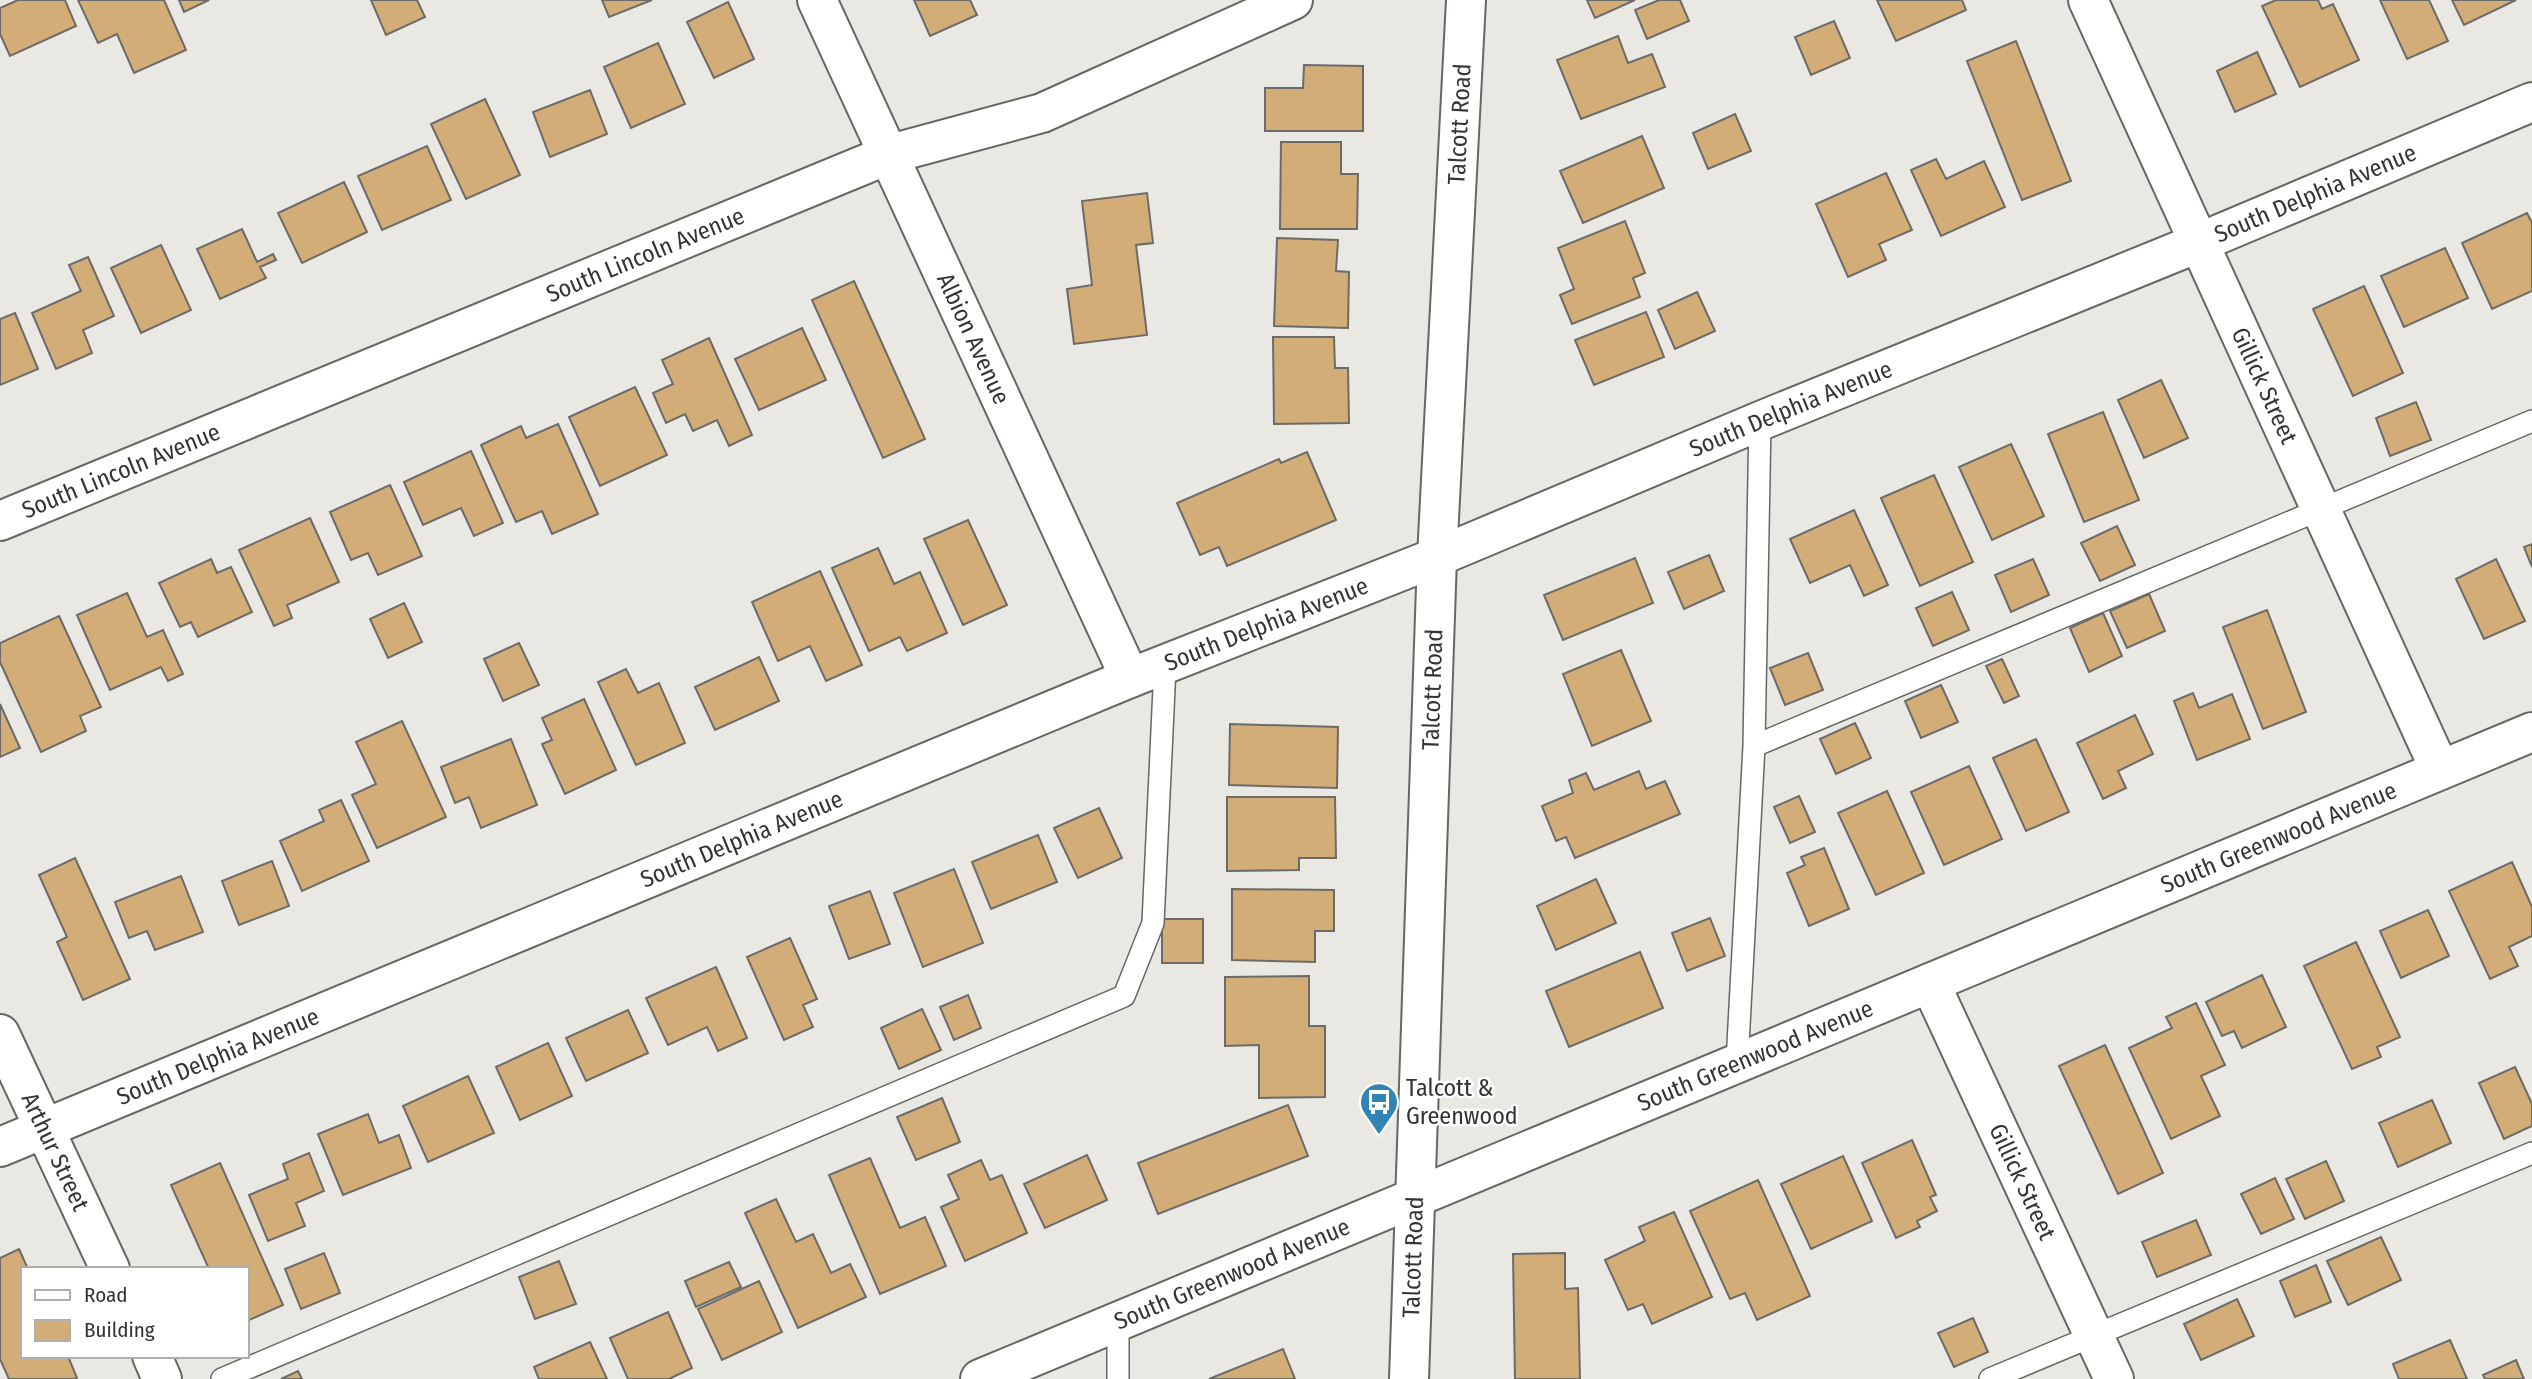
<svg xmlns="http://www.w3.org/2000/svg" width="2532" height="1379" font-family="'Fira Sans Condensed',sans-serif">
<style>
.building{fill:#d3ad78;stroke:#6d6b68;stroke-width:2}
.lines{fill:none;stroke-linecap:round;stroke-linejoin:round}
.service-casing{stroke:#676662;stroke-width:24}
.minor-casing{stroke:#676662;stroke-width:42}
.tertiary-casing{stroke:#676662;stroke-width:42}
.service{stroke:#fff;stroke-width:21}
.minor{stroke:#fff;stroke-width:38}
.tertiary{stroke:#fff;stroke-width:38}
.labels{text-anchor:middle;stroke-width:5;stroke-linejoin:round;paint-order:stroke}
.street-label{font-size:24px;fill:#343432;stroke:#fff}
.poi-label{font-size:24px;fill:#343432;stroke:#fff;text-anchor:start}
</style>
<rect width="100%" height="100%" fill="#e9e8e3"/>
<!-- building -->
<path class="building" d="M18 0H65L76 26 10 56 0 34V8Z
M78 0H164L186 50 134 73 117 34 98 43Z
M179 0H209L184 12Z
M371 0H417L425 17 386 35Z
M602 0H652L609 17Z
M914 0H970L977 15 930 36Z
M1587 0H1635L1595 18Z
M1659 0H1680L1689 21 1647 39 1635 10Z
M1877 0H1962L1966 10 1896 41Z
M2276 0H2318L2322 9 2333 4 2359 60 2300 87 2262 6Z
M2380 0H2429L2448 41 2407 59Z
M2452 0H2516L2464 25Z
M728 2 754 59 714 78 687 22Z
M1834 21 1850 58 1811 75 1795 37Z
M1618 36 1628 63 1652 54 1665 87 1581 119 1557 60Z
M2016 41 2071 181 2022 200 1967 61Z
M658 43 685 104 631 128 604 67Z
M2257 52 2276 94 2235 112 2217 71Z
M1304 65 1363 66V131H1265V88H1303Z
M590 90 607 134 550 157 533 112Z
M485 99 520 175 466 199 431 124Z
M1735 114 1751 151 1708 169 1693 133Z
M1642 136 1664 188 1583 223 1560 171Z
M1281 142H1341V174H1358L1357 229H1280Z
M427 146 451 200 382 230 358 176Z
M1936 159 1946 179 1984 161 2005 207 1941 236 1911 170Z
M1886 173 1912 230 1879 244 1886 260 1848 277 1816 204Z
M344 182 367 232 302 263 278 213Z
M1147 193 1153 243 1136 245 1147 335 1074 344 1067 289 1092 285 1082 201Z
M2527 213 2532 223V291L2492 309 2462 243Z
M1625 221 1645 273 1633 278 1640 297 1572 324 1560 295 1574 289 1558 248Z
M242 229 257 262 273 254 276 260 260 267 266 278 220 299 197 249Z
M1277 238 1338 240 1336 271 1349 272 1348 328 1274 326Z
M161 245 191 310 141 333 111 268Z
M2445 248 2468 298 2404 327 2381 276Z
M88 257 114 316 83 330 92 353 56 369 32 313 81 291 69 265Z
M854 281 925 439 883 458 812 300Z
M2364 286 2403 373 2353 396 2313 309Z
M1697 292 1715 331 1675 349 1658 310Z
M1646 312 1664 357 1594 385 1575 340Z
M15 313 38 369 0 385V319Z
M802 328 826 380 759 410 735 359Z
M1273 337H1334L1335 368H1348L1349 423 1274 424Z
M709 338 752 435 729 446 717 420 693 431 685 414 666 423 653 393 673 384 662 360Z
M2161 380 2188 438 2144 458 2118 400Z
M635 387 667 455 600 486 569 417Z
M2416 402 2431 440 2390 456 2376 418Z
M2103 412 2139 500 2084 522 2048 434Z
M558 424 598 514 552 534 542 511 516 522 481 445 521 426 526 438Z
M2011 444 2044 516 1992 540 1959 467Z
M471 451 503 523 474 536 461 508 423 525 404 482Z
M1307 452 1336 520 1227 566 1219 547 1200 555 1177 503 1279 459 1281 463Z
M1934 475 1973 562 1920 586 1881 498Z
M390 485 422 556 378 575 368 553 351 560 330 512Z
M1854 510 1888 585 1864 596 1850 565 1810 583 1790 539Z
M310 518 339 582 287 605 292 618 274 626 239 550Z
M968 520 1007 605 963 625 924 539Z
M2117 526 2135 565 2100 581 2081 543Z
M2532 544V567L2524 547Z
M878 548 894 584 920 572 947 633 907 651 900 637 869 651 832 568Z
M1709 555 1724 591 1684 609 1668 572Z
M1635 558 1653 603 1563 640 1544 595Z
M211 559 217 573 231 567 252 612 198 637 191 622 180 627 159 583Z
M2033 559 2049 595 2011 612 1995 575Z
M2496 559 2525 621 2484 639 2456 579Z
M820 571 862 665 826 681 810 646 778 661 752 602Z
M1952 592 1969 630 1933 646 1916 608Z
M127 593 147 637 163 630 183 674 168 681 161 667 110 690 77 615Z
M2149 594 2165 631 2127 648 2110 611Z
M404 603 422 642 388 658 370 619Z
M2267 610 2306 712 2263 729 2223 627Z
M2103 613 2122 656 2089 672 2070 628Z
M59 616 101 707 80 716 86 731 41 752 0 662V643Z
M519 643 539 685 503 701 484 659Z
M1621 650 1651 721 1592 746 1563 674Z
M1808 653 1823 690 1785 705 1770 668Z
M759 657 779 701 715 730 695 687Z
M2002 659 2019 696 2004 703 1986 666Z
M626 669 638 693 659 683 685 743 636 765 598 682Z
M1941 685 1958 722 1921 738 1905 701Z
M2193 693 2199 708 2232 694 2250 739 2197 760 2174 701Z
M584 699 616 770 565 794 542 744 552 740 542 718Z
M0 704 20 748 0 757Z
M2135 715 2153 754 2118 771 2126 788 2103 799 2077 743Z
M402 721 446 817 377 848 352 795 376 784 356 742Z
M1855 723 1871 758 1836 774 1820 739Z
M1230 724 1338 727 1337 788 1229 785Z
M511 739 537 805 481 828 469 797 455 803 441 767Z
M2036 739 2069 812 2026 831 1993 758Z
M1969 766 2002 839 1944 865 1911 792Z
M1639 771 1646 789 1665 781 1680 814 1575 858 1566 837 1556 841 1542 806 1573 793 1569 780 1586 773 1594 790Z
M1887 791 1924 873 1876 895 1838 813Z
M1799 796 1815 832 1790 843 1774 807Z
M1227 797H1335L1336 858H1299V870L1227 871Z
M341 800 369 861 302 891 280 841 324 821 319 810Z
M1099 808 1122 858 1078 878 1054 828Z
M1038 835 1057 882 991 909 972 862Z
M1824 848 1849 909 1809 926 1787 873 1805 865 1801 857Z
M75 858 130 979 83 1000 57 942 67 937 39 875Z
M272 861 289 906 239 925 222 881Z
M2512 862 2532 907V936L2509 947 2518 966 2490 979 2449 891Z
M954 869 983 943 923 967 894 893Z
M181 876 203 932 155 950 147 931 129 938 115 902Z
M1596 879 1616 923 1556 950 1537 906Z
M1232 889 1334 890V931H1315V962L1232 960Z
M870 891 890 944 849 959 829 906Z
M2428 910 2449 956 2401 978 2380 931Z
M1710 918 1725 956 1687 971 1672 933Z
M1162 919H1203V963H1162Z
M790 938 817 999 803 1005 813 1027 784 1040 747 957Z
M2356 942 2400 1037 2377 1047 2381 1057 2352 1069 2304 966Z
M1640 952 1663 1008 1569 1047 1546 991Z
M716 967 747 1038 718 1051 707 1027 668 1045 646 998Z
M2262 975 2286 1027 2242 1048 2234 1031 2222 1036 2206 1002Z
M1309 976V1026H1325V1097L1259 1098V1045L1225 1046V977Z
M968 995 981 1028 954 1040 940 1007Z
M2196 1003 2225 1065 2201 1076 2220 1116 2171 1139 2129 1048 2172 1028 2166 1017Z
M922 1009 941 1050 899 1069 881 1028Z
M628 1010 648 1053 586 1081 566 1038Z
M548 1043 572 1096 520 1120 496 1067Z
M2105 1045 2163 1173 2118 1194 2059 1066Z
M2515 1067 2532 1104V1126L2504 1139 2479 1083Z
M468 1076 494 1133 428 1162 403 1106Z
M942 1098 960 1142 916 1160 897 1117Z
M2432 1100 2451 1143 2398 1167 2379 1123Z
M1288 1105 1308 1156 1158 1214 1138 1163Z
M368 1114 379 1143 399 1135 411 1168 343 1195 318 1134Z
M1912 1140 1936 1195 1930 1197 1937 1211 1917 1221 1920 1227 1896 1238 1862 1163Z
M309 1153 324 1191 296 1203 305 1226 268 1241 249 1195 288 1179 283 1164Z
M1087 1155 1107 1200 1045 1228 1024 1184Z
M1843 1156 1872 1221 1811 1249 1781 1184Z
M870 1158 900 1228 925 1217 946 1266 880 1294 829 1175Z
M981 1160 990 1180 1002 1175 1027 1233 965 1261 941 1207 959 1199 948 1175Z
M2326 1161 2344 1201 2305 1219 2286 1179Z
M220 1163 283 1305 247 1321V1269H209L171 1185Z
M2275 1178 2294 1219 2261 1234 2241 1194Z
M1758 1180 1810 1296 1757 1320 1745 1293 1730 1299 1690 1211Z
M776 1199 796 1242 813 1234 831 1273 850 1264 866 1297 798 1328 745 1213Z
M1674 1212 1712 1297 1652 1324 1643 1304 1628 1310 1605 1260 1645 1241 1639 1227Z
M2196 1220 2211 1255 2157 1277 2142 1242Z
M2381 1237 2401 1280 2348 1305 2327 1261Z
M19 1249 28 1269H23V1356H68L77 1378 75 1379H9L0 1359V1258Z
M324 1253 340 1293 301 1309 285 1269Z
M1565 1253V1289L1578 1288 1580 1379H1515L1513 1254Z
M559 1261 576 1304 535 1319 519 1277Z
M729 1262 741 1287 696 1307 685 1281Z
M2316 1265 2331 1302 2295 1317 2280 1281Z
M759 1281 782 1332 722 1360 698 1309Z
M2237 1299 2254 1336 2201 1360 2184 1324Z
M668 1312 692 1368 669 1379H628L610 1338Z
M1973 1318 1988 1352 1954 1367 1938 1333Z
M2450 1340 2467 1379H2399L2393 1364Z
M590 1342 607 1379H539L534 1367Z
M1283 1349 1295 1379H1209Z
M2516 1360 2524 1379H2485L2483 1375Z
M298 1371 302 1379H281Z"/>
<g class="lines">
<defs>
<path id="service" d="M1754 746 2532 421
M1737 1063 1754 746 1760 421
M1118 1322V1379
M222 1379 1124 996 1153 923 1165 667
M1990 1379 2532 1153"/>
<g id="minor">
<path id="s1" d="M817 0 1130 678"/>
<path id="s2" d="M2088 0 2440 770"/>
<path id="s3" d="M0 521 890 154 1042 113 1293 0"/>
<path id="s4" d="M1930 983 2114 1379"/>
<path id="s5" d="M0 1034 110 1269"/>
<path id="s6" d="M0 1147 1130 678 1437 557 1760 421 2198 243 2532 102"/>
<path d="M152 1356 162 1379"/>
<path id="s7" d="M980 1379 2532 732"/>
</g>
<g id="tertiary">
<path id="s8" d="M1409 1379 1437 557 1466 0"/>
</g>
</defs>
<!-- service casing -->
<use href="#service" class="service-casing"/>
<!-- minor casing -->
<use href="#minor" class="minor-casing"/>
<!-- tertiary casing -->
<use href="#tertiary" class="tertiary-casing"/>
<!-- service -->
<use href="#service" class="service"/>
<!-- minor -->
<use href="#minor" class="minor"/>
<!-- tertiary -->
<use href="#tertiary" class="tertiary"/>
</g>
<!-- icons -->
<defs>
<symbol id="bus-pin" viewBox="-11 -11 22 30"><path d="M0 17L-7.5 6A9.5 9.5 0 1 1 7.5 6Z" fill="#3284b5" stroke="#fff"/><path d="M-5-6H5V4H4V6H2V4H-2V6H-4V4H-5ZM-3.5-4V0h7V-4ZM-3.5 1.2v1.5H-2V1.2ZM2 1.2v1.5H3.5V1.2Z" fill="#fff"/></symbol>
</defs>
<g fill-rule="evenodd">
<use href="#bus-pin" x="1357" y="1080" width="44" height="60"/>
</g>
<g class="labels">
<!-- street labels -->
<g class="street-label">
<text dy="8" stroke="none"><textPath href="#s8" startOffset="1256">Talcott Road</textPath></text>
<text dy="8" stroke="none"><textPath href="#s6" startOffset="2504">South Delphia Avenue</textPath></text>
<text dy="8" stroke="none"><textPath href="#s3" startOffset="698">South Lincoln Avenue</textPath></text>
<text dy="8" stroke="none"><textPath href="#s1" startOffset="373">Albion Avenue</textPath></text>
<text dy="8" stroke="none"><textPath href="#s2" startOffset="424">Gillick Street</textPath></text>
<text dy="8" stroke="none"><textPath href="#s6" startOffset="1937">South Delphia Avenue</textPath></text>
<text dy="8" stroke="none"><textPath href="#s3" startOffset="131">South Lincoln Avenue</textPath></text>
<text dy="8" stroke="none"><textPath href="#s6" startOffset="1370">South Delphia Avenue</textPath></text>
<text dy="8" stroke="none"><textPath href="#s8" startOffset="690">Talcott Road</textPath></text>
<text dy="8" stroke="none"><textPath href="#s7" startOffset="1407">South Greenwood Avenue</textPath></text>
<text dy="8" stroke="none"><textPath href="#s6" startOffset="803">South Delphia Avenue</textPath></text>
<text dy="8" stroke="none"><textPath href="#s6" startOffset="236">South Delphia Avenue</textPath></text>
<text dy="8" stroke="none"><textPath href="#s7" startOffset="840">South Greenwood Avenue</textPath></text>
<text dy="8" stroke="none"><textPath href="#s5" startOffset="130">Arthur Street</textPath></text>
<text dy="8" stroke="none"><textPath href="#s4" startOffset="219">Gillick Street</textPath></text>
<text dy="8" stroke="none"><textPath href="#s8" startOffset="122">Talcott Road</textPath></text>
<text dy="8" stroke="none"><textPath href="#s7" startOffset="273">South Greenwood Avenue</textPath></text>
</g>
<!-- poi labels -->
<g class="poi-label">
<text x="1406" y="1096">Talcott &amp;<tspan x="1406" dy="28">Greenwood</tspan></text>
</g>
</g>
<!-- legend -->
<rect x="21" y="1267" width="228" height="91" fill="#ffffff" stroke="#aeaead" stroke-width="2"/>
<rect x="35" y="1290" width="35" height="10" fill="#ffffff" stroke="#aeaead" stroke-width="2"/>
<text x="84" y="1302" font-size="21" fill="#343432">Road</text>
<rect x="35" y="1320" width="35" height="21" fill="#d3ad78" stroke="#aeaead" stroke-width="2"/>
<text x="84" y="1337" font-size="21" fill="#343432">Building</text>
</svg>
